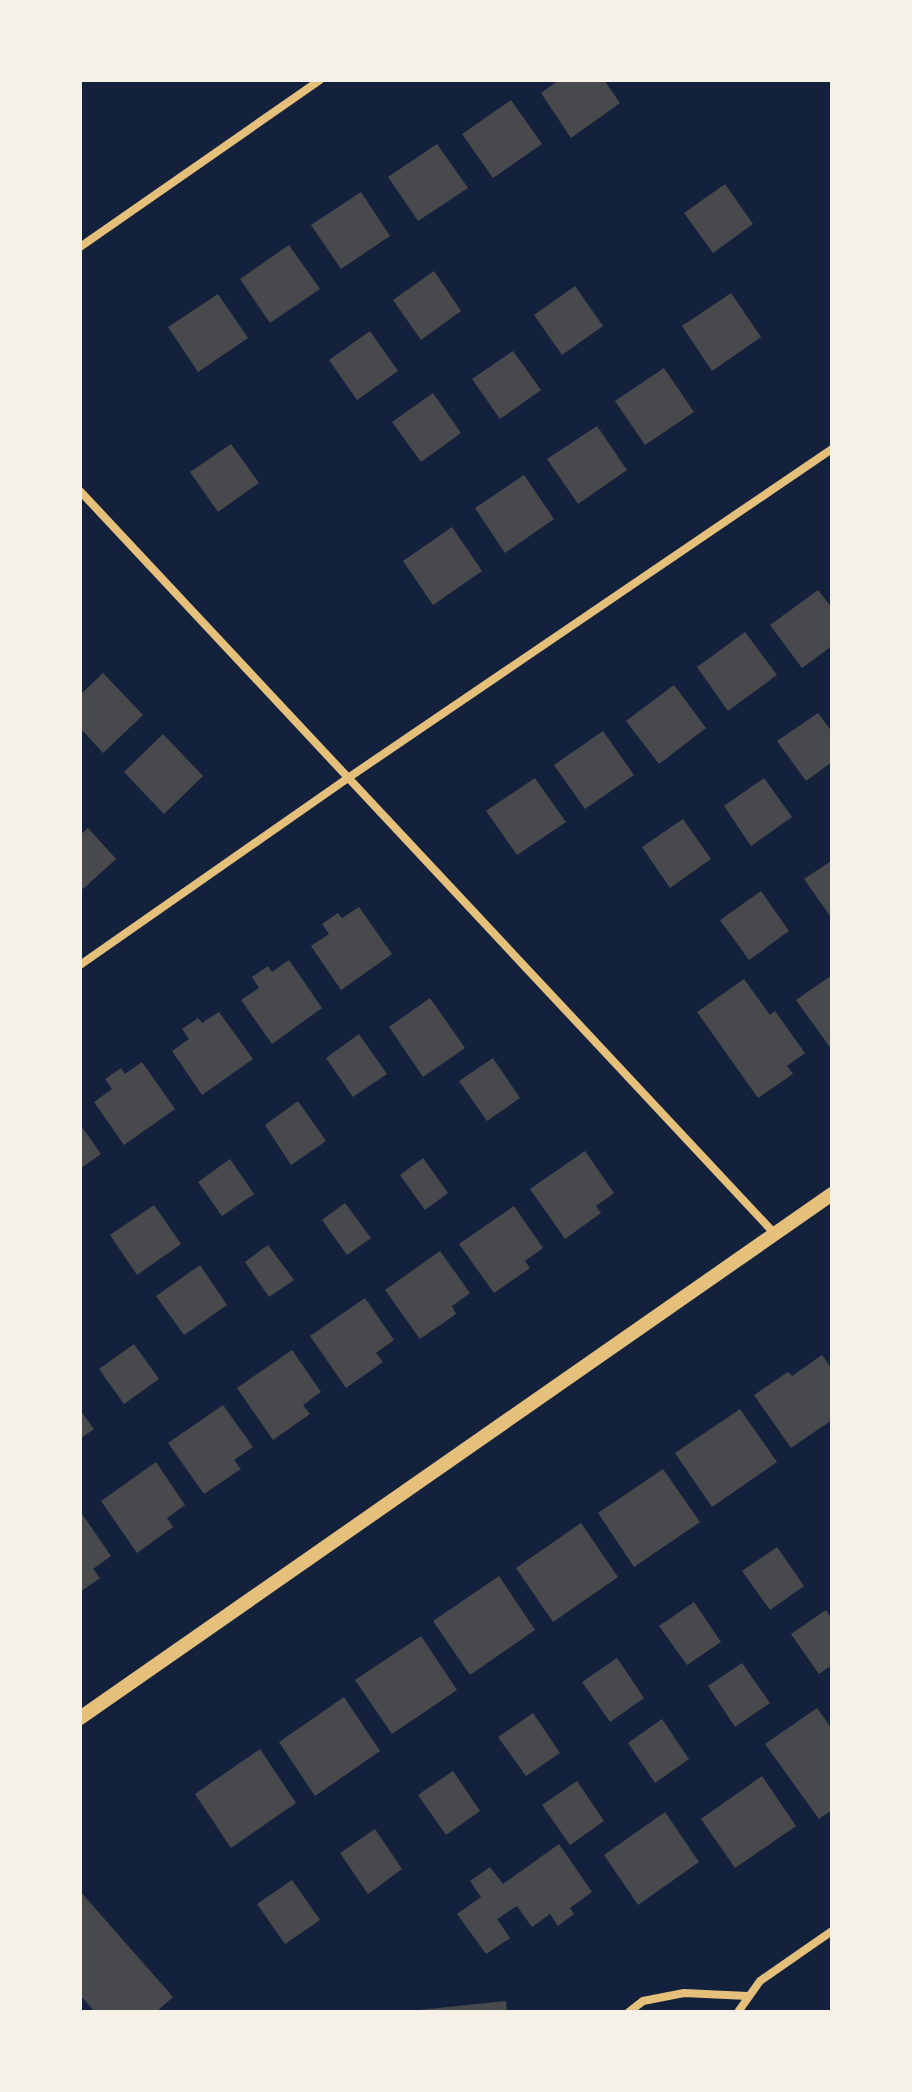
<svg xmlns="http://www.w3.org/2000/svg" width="912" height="2092" font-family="Commissioner,sans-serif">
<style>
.building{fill:#48494c}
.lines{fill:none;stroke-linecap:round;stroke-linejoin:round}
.minor{stroke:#e5c07b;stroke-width:8}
.tertiary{stroke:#e5c07b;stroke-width:14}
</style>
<rect width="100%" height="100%" fill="#14213d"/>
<!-- building -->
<path class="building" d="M559 80H604L620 103 571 138 541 93Z
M511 100 542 144 493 178 462 134Z
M437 144 468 188 418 221 388 177Z
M725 184 753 224 713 253 684 213Z
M361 192 390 236 341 269 311 225Z
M289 245 320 289 270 323 240 279Z
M434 271 461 311 421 340 393 300Z
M575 286 603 326 562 355 534 315Z
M731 293 761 337 712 371 682 326Z
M218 294 248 338 198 372 168 327Z
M370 331 398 371 357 400 329 360Z
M513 351 541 390 500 419 472 379Z
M664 368 694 412 645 445 615 401Z
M433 393 461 433 421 462 392 422Z
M597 426 627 470 578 504 547 459Z
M231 444 259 483 218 512 190 472Z
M524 475 554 519 505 553 475 508Z
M452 527 482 571 433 605 403 561Z
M818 590 832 608V646L802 668 770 625Z
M745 632 777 675 728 711 697 667Z
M103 673 143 715 103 753 80 728V695Z
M674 685 706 728 659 764 626 721Z
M818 713 832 732V762L806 781 777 741Z
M603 731 634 775 585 809 554 765Z
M163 734 203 776 164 814 124 772Z
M535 778 566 822 517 855 486 811Z
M764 778 792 817 751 846 724 806Z
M683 819 711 859 670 888 642 847Z
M88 828 116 859 83 889 80 886V835Z
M831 861 832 915 830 916 804 879Z
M761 891 789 931 749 960 720 920Z
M359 907 392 954 341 990 311 946 329 934 322 924 338 913 342 918Z
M289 960 322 1008 272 1044 241 1000 259 988 252 977 268 966 272 972Z
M832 975V1050L796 1000Z
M744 979 770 1015 775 1011 805 1053 787 1066 793 1074 758 1098 697 1012Z
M430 998 465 1048 423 1077 389 1027Z
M219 1012 253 1059 202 1095 172 1051 189 1039 182 1029 198 1018 202 1023Z
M359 1034 387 1074 353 1097 326 1058Z
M493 1058 520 1098 487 1121 459 1081Z
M142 1062 175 1109 124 1145 94 1102 112 1089 105 1079 121 1068 125 1074Z
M298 1101 326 1141 291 1165 265 1125Z
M80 1124 101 1154 80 1169Z
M585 1151 614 1193 596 1206 601 1213 565 1239 530 1189Z
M423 1158 448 1193 425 1210 400 1175Z
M230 1159 254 1194 222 1216 198 1182Z
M345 1203 371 1238 347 1255 322 1220Z
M154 1205 181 1244 137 1275 110 1235Z
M514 1206 543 1248 525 1261 530 1268 494 1293 459 1244Z
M268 1245 294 1280 269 1297 245 1262Z
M440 1251 470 1293 452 1306 456 1314 420 1339 385 1290Z
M200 1265 227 1305 184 1335 156 1296Z
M365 1298 394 1340 376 1353 383 1362 346 1388 310 1336Z
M134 1344 159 1379 124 1404 99 1369Z
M292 1350 321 1392 303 1405 310 1414 273 1440 237 1388Z
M822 1355 832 1369V1420L791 1448 754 1395 788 1372 792 1376Z
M223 1405 253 1447 234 1460 241 1469 204 1494 168 1443Z
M740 1409 777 1462 712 1507 675 1453Z
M80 1410 94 1429 80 1439Z
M156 1462 185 1505 167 1518 173 1527 137 1553 101 1501Z
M663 1469 700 1522 634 1567 598 1513Z
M80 1511 111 1556 93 1569 100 1578 80 1592Z
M581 1523 618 1577 553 1622 516 1568Z
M777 1547 804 1586 770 1610 742 1571Z
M499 1576 535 1630 470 1675 433 1621Z
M694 1602 721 1642 687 1665 659 1626Z
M826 1610 832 1619V1665L819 1674 791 1634Z
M421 1636 457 1690 392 1734 355 1680Z
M617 1658 644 1698 610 1722 582 1682Z
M742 1663 770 1703 735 1727 708 1686Z
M344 1697 380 1751 315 1796 279 1742Z
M817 1708 832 1729V1810L819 1819 765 1744Z
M533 1713 560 1753 526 1776 498 1737Z
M662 1719 689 1759 655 1783 628 1743Z
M260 1749 296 1803 231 1848 195 1794Z
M453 1771 480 1811 446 1835 418 1795Z
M762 1776 796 1826 735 1868 701 1819Z
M577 1781 604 1821 570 1845 542 1805Z
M665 1812 699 1862 638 1905 604 1855Z
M375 1829 402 1869 368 1894 340 1853Z
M559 1844 592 1892 570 1908 574 1914 558 1926 550 1914 532 1927 517 1906 497 1919 510 1938 486 1954 457 1914 481 1897 470 1881 490 1867 503 1884Z
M292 1880 320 1920 285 1944 257 1904Z
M80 1891 173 1997 156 2012H95L80 1995Z
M506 2001 507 2012H419V2010Z"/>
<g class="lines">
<!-- minor -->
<path class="minor" d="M80 247 320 80
M80 491 775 1234
M80 965 348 778 832 449
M629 2012 643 2001 684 1993 748 1996
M738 2012 760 1981 832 1931"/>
<!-- tertiary -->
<path class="tertiary" d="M80 1718 832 1194"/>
</g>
<!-- border -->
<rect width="912" height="2092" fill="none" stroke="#f6f1e7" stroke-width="164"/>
</svg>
